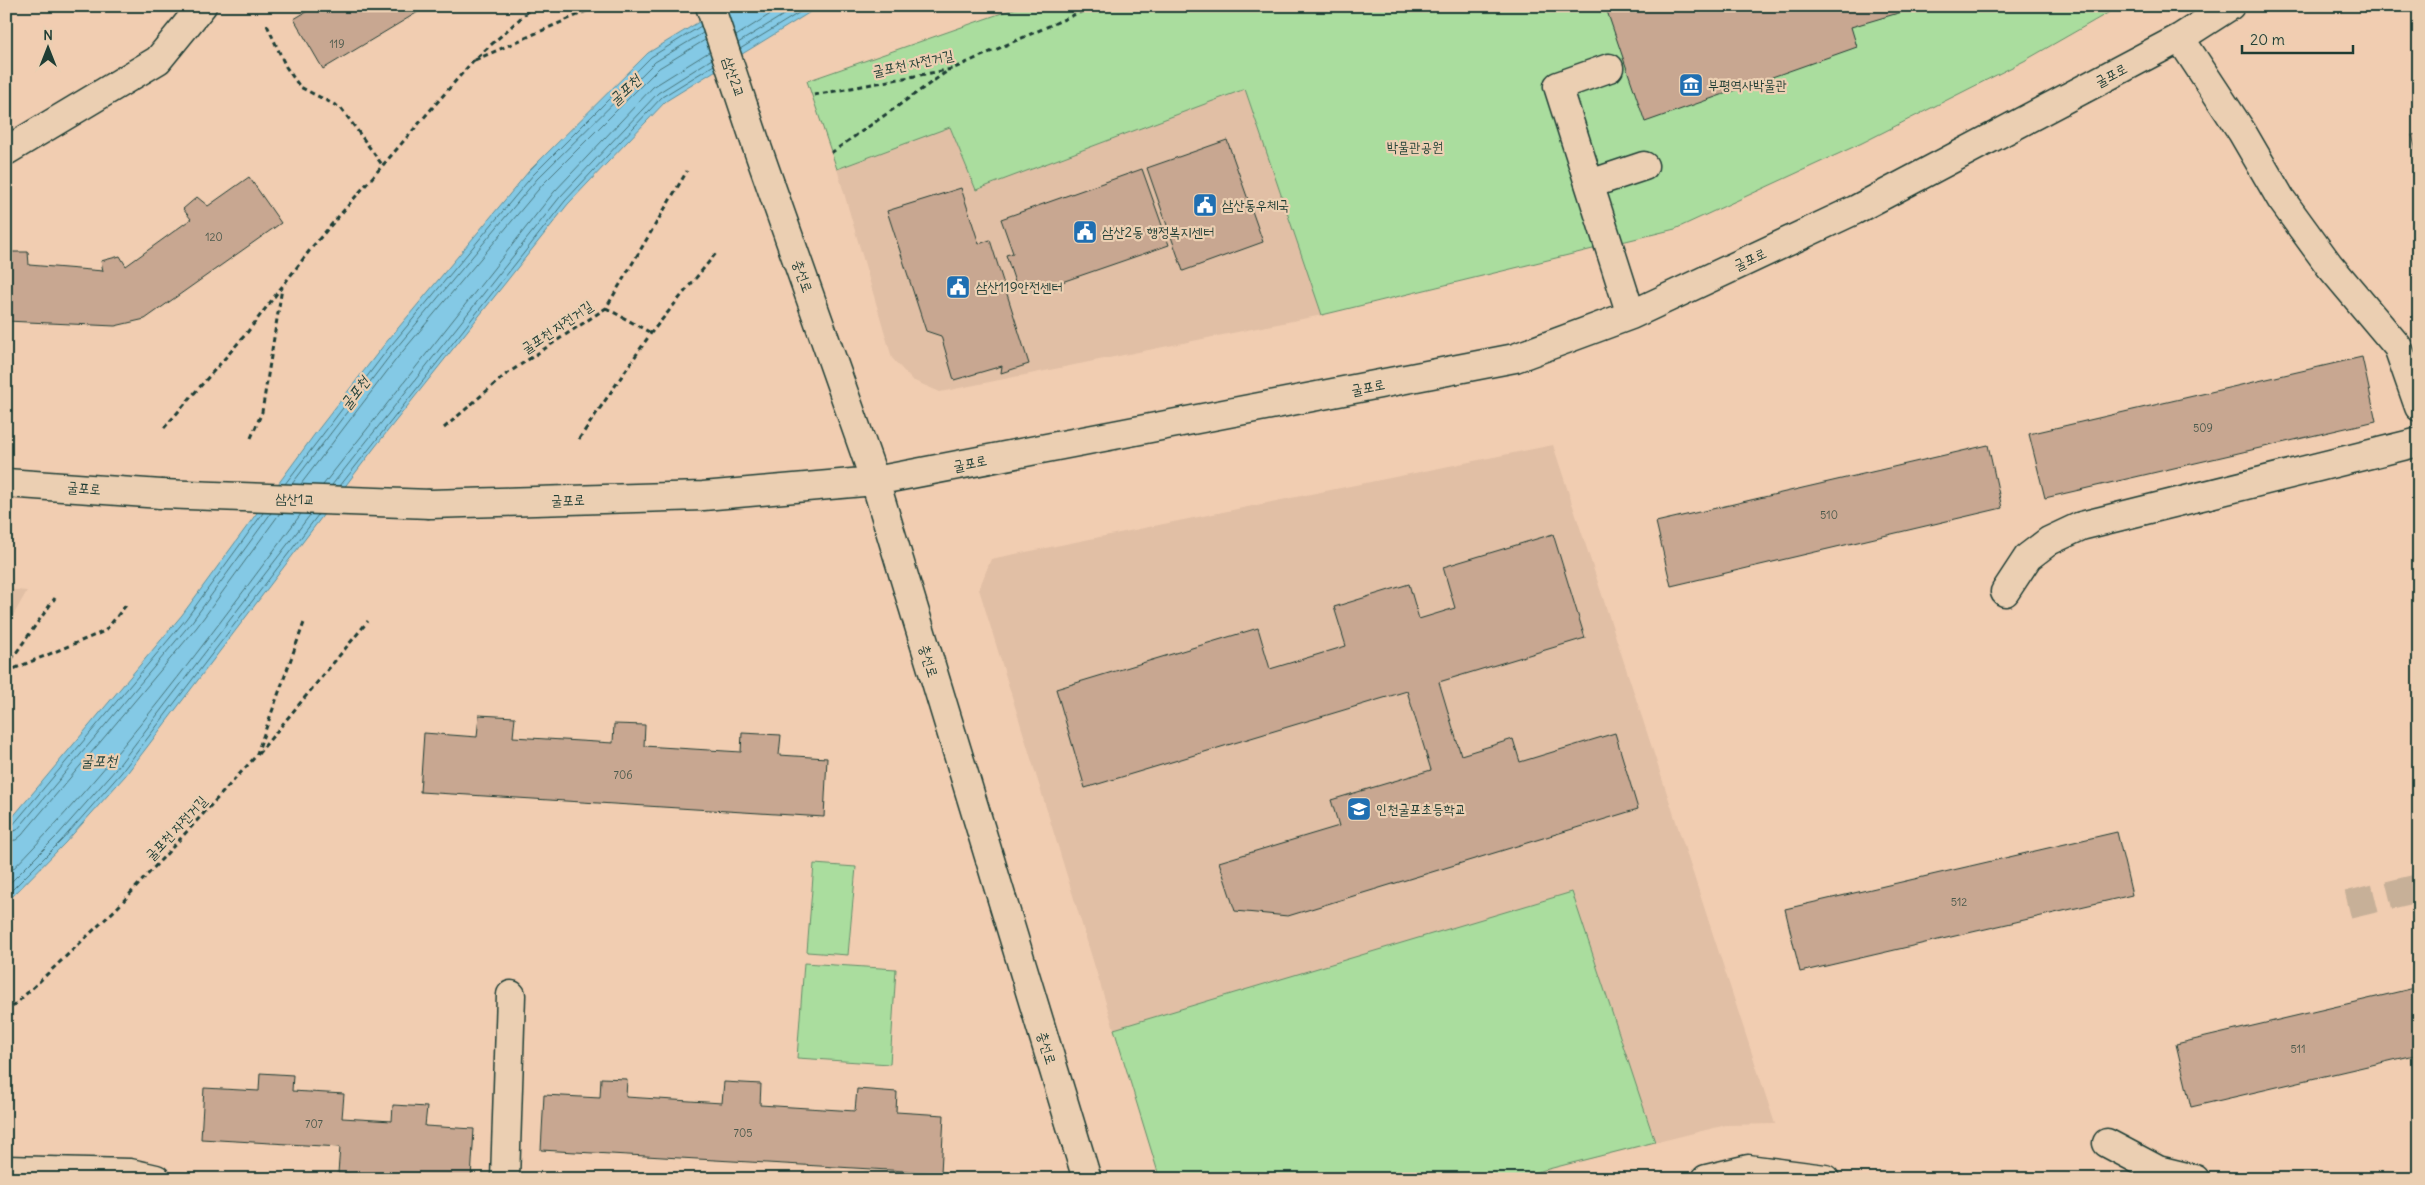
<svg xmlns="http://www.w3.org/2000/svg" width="2425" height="1185" font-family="Delius,'Poor Story',sans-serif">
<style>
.built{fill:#e1bfa5}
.green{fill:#aadd9e;stroke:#648d69}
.water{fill:#84c9e5;stroke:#5c919e}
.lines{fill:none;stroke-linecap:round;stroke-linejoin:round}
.shore{stroke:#47757b;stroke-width:1}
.building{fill:#c8a791;stroke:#1f3d34}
.minor-tunnel{stroke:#c7b098;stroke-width:28;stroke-dasharray:28 14;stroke-linecap:butt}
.minor-casing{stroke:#1f3d34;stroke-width:31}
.path{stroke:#1f3d34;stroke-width:3;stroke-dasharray:5 4;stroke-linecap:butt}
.minor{stroke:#ebcfb2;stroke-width:28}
.minor-bridge-casing{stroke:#1f3d34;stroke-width:31;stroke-linecap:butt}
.minor-bridge{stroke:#ebcfb2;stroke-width:28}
.labels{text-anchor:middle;stroke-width:4.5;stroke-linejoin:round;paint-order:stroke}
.number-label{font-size:11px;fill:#49584b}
.street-label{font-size:14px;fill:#1f3d34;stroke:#ebcfb2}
.poi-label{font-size:14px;fill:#1f3d34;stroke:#ebcfb2;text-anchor:start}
.park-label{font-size:14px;fill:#264539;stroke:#ebcfb2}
.water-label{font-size:15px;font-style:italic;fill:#24443d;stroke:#ebcfb2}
</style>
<rect width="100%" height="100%" fill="#f1cdb1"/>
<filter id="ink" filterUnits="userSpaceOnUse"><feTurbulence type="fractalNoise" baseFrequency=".02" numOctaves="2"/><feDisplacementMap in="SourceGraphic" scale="10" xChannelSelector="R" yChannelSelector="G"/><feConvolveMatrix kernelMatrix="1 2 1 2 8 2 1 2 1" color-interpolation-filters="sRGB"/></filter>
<g filter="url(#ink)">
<!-- built -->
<path class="built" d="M1245 89 1322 315 940 392 912 380 892 358 837 169 950 127 977 190Z
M1553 445 1775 1124 1726 1125 1509 1179H1160L979 589 991 559Z
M6 589 27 591 6 628Z"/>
<!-- green -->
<path class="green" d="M1022 6H2120L2024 61 1862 143 1675 229 1322 315 1245 89 976 190 950 127 837 169 807 81Z
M814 864 856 867 848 955 807 952Z
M1572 892 1655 1142 1509 1179H1160L1114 1029Z
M804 963 896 969 890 1064 797 1058Z"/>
<!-- water -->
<path class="water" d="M725 6H820L666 101 568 204 375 447 125 776 65 843 6 903V825L182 615 317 431 384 345 529 171 648 53Z"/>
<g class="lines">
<!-- shore -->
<path class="shore" d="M736 36 783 6
M738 43 798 6
M740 49 810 6
M285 484 388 349 533 175 651 57 701 26
M292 484 392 353 537 179 655 62 703 33
M301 484 398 357 543 184 659 68 705 40
M323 485 554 192 653 87 709 52
M332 485 560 197 658 93 712 59
M340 486 565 201 662 97 714 65
M6 828 12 826 186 619 263 513
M6 834 17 830 191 623 271 513
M6 841 16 840 22 835 197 627 280 513
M6 876C116 765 208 639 301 514
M6 887 57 836 116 769 310 515
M6 896 62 840 121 773 318 515"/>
</g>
<!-- building -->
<path class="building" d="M316 6H428L323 69 294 19Z
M1622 6H1922L1851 27 1857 47 1645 122 1607 11Z
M2419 134V163L2412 135Z
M1227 140 1263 242 1183 271 1147 168Z
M1142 169 1169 245 1033 292 1029 281 1016 285 1006 255 1013 253 1001 219Z
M249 177 281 223 145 319 115 326 6 321 8 252H28L29 265 103 271 101 261 120 256 126 266 191 219 183 209 197 197 208 206Z
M961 188 979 244 990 240 1029 364 1001 373 1002 366 954 380 941 336 926 331 887 211Z
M2362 357 2376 421 2045 498 2029 434Z
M1988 445 2002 508 1671 586 1656 522Z
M1553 534 1585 638 1439 682 1461 755 1513 739 1520 762 1615 733 1638 809 1288 916 1235 911 1219 862 1339 826 1331 800 1431 770 1407 691 1085 788 1056 689 1258 628 1270 669 1346 646 1334 607 1409 584 1419 619 1455 608 1443 567Z
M479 715 515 717 513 737 613 743 614 724 645 725 644 746 741 752 742 733 781 735 779 755 827 758 824 817 420 792 424 733 477 737Z
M2117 832 2132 895 1800 972 1785 909Z
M2419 987V1054L2191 1107 2176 1044Z
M260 1073 293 1075 292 1091 344 1094 342 1118 392 1121 393 1105 427 1107 425 1126 474 1129 471 1179 338 1173 340 1147 201 1139 204 1088 259 1091Z
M601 1078 627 1079 626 1097 722 1103 724 1082 761 1084 760 1105 855 1111 857 1089 897 1092 896 1112 944 1115 941 1173 541 1150 544 1095 600 1098Z"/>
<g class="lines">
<!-- minor-tunnel -->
<path class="minor-tunnel" d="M2348 905 2419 888"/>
<defs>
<path id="minor" d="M2180 38 2242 132 2281 199 2329 265 2398 347 2419 407
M1609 68 1558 86 1631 315
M757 147 875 481 1087 1179
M6 151 158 60 202 6
M1590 184 1644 166
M6 483 161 494
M430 504 703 496 875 481 1515 358 1631 315 1855 210 2180 38 2230 6
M2005 592 2028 557 2049 541 2081 526 2419 442
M2107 1143 2158 1170 2195 1179
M6 1170 130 1173 156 1179
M505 1179 511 995
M1706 1179 1748 1169 1825 1179"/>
</defs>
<!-- minor casing -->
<use href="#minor" class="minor-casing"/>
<!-- path -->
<path class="path" d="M267 25 286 67 300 87 341 108 383 166
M475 60 598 6
M814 95 952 69 1094 6
M831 153 949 70
M606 308 651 333
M164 428 246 334 313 246 472 62 534 6
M444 428 505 375 606 308 687 171
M251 438 262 412 282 288
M579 439 651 333 717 252
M6 667 55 598
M6 672 105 631 127 604
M258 754 368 621
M6 1013 117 908 256 756 305 620"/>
<!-- minor -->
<use href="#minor" class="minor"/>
<defs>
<path id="minor-bridge" d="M710 6 757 147
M161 494 430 504"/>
</defs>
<!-- minor-bridge casing -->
<use href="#minor-bridge" class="minor-bridge-casing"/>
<!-- minor-bridge -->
<use href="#minor-bridge" class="minor-bridge"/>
</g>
</g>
<!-- icons -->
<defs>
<symbol id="museum-square" viewBox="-11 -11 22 22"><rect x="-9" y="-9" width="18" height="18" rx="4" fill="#1f6fb2" stroke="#ebcfb2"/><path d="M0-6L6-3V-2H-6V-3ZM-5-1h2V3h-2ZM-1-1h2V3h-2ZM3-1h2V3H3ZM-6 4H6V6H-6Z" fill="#fff"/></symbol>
<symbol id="civic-square" viewBox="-11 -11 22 22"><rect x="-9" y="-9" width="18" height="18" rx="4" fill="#1f6fb2" stroke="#ebcfb2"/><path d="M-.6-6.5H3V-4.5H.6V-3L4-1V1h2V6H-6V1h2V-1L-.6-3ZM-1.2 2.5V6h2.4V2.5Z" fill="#fff"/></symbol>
<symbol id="school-square" viewBox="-11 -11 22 22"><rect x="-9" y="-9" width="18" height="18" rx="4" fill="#1f6fb2" stroke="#ebcfb2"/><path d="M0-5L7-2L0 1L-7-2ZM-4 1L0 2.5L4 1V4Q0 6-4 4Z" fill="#fff"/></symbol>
</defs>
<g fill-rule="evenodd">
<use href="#museum-square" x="1677" y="71" width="28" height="28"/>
<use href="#civic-square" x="1191" y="191" width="28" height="28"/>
<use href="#civic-square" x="1071" y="218" width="28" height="28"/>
<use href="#civic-square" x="944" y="273" width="28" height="28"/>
<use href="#school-square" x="1345" y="795" width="28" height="28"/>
</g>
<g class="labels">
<!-- number labels -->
<g class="number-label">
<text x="337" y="48">119</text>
<text x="214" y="241">120</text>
<text x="2203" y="432">509</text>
<text x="1829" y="519">510</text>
<text x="623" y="779">706</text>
<text x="1959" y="906">512</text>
<text x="2298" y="1053">511</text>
<text x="314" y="1128">707</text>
<text x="743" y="1137">705</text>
</g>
<!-- street labels -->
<g class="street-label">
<text transform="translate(913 63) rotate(-12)" y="5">굴포천 자전거길</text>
<text transform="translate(2111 75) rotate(-28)" y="5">굴포로</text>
<text transform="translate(734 77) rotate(72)" y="5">삼산2교</text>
<text transform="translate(1750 259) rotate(-25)" y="5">굴포로</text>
<text transform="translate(803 276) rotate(71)" y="5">충선로</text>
<text transform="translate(557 327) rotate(-34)" y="5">굴포천 자전거길</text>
<text transform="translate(1368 387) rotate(-11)" y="5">굴포로</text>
<text transform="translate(970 463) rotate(-11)" y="5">굴포로</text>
<text transform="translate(84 488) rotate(4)" y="5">굴포로</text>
<text transform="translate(295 499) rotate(2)" y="5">삼산1교</text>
<text transform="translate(568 500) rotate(-2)" y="5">굴포로</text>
<text transform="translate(929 661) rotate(73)" y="5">충선로</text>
<text transform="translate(176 828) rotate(-47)" y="5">굴포천 자전거길</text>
<text transform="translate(1047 1048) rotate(73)" y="5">충선로</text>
</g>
<!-- poi labels -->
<g class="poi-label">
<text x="1708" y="90">부평역사박물관</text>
<text x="1222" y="210">삼산동우체국</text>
<text x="1102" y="237">삼산2동 행정복지센터</text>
<text x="976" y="292">삼산119안전센터</text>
<text x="1376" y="814">인천굴포초등학교</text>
</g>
<!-- park labels -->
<g class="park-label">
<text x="1415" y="152">박물관공원</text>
</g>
<!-- water labels -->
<g class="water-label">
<text transform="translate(625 90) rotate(-43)" y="5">굴포천</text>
<text transform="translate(355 393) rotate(-53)" y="5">굴포천</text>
<text x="99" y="766">굴포천</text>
</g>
</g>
<!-- margin -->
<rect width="2425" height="1185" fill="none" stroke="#ebcfb2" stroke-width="25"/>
<rect x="12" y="12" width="2400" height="1160" fill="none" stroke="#1f3d34" stroke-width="2" filter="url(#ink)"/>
<!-- north arrow -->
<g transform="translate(48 48)" stroke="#ebcfb2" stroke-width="4" paint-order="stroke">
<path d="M0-4L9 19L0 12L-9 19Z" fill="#1f3d34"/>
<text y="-8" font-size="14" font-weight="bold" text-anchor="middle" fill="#1f3d34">N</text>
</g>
<!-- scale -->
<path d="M2242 45v8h111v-8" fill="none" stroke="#1f3d34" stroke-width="2.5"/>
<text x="2250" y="45" font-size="15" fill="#1f3d34" stroke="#ebcfb2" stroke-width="4" paint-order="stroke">20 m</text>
</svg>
